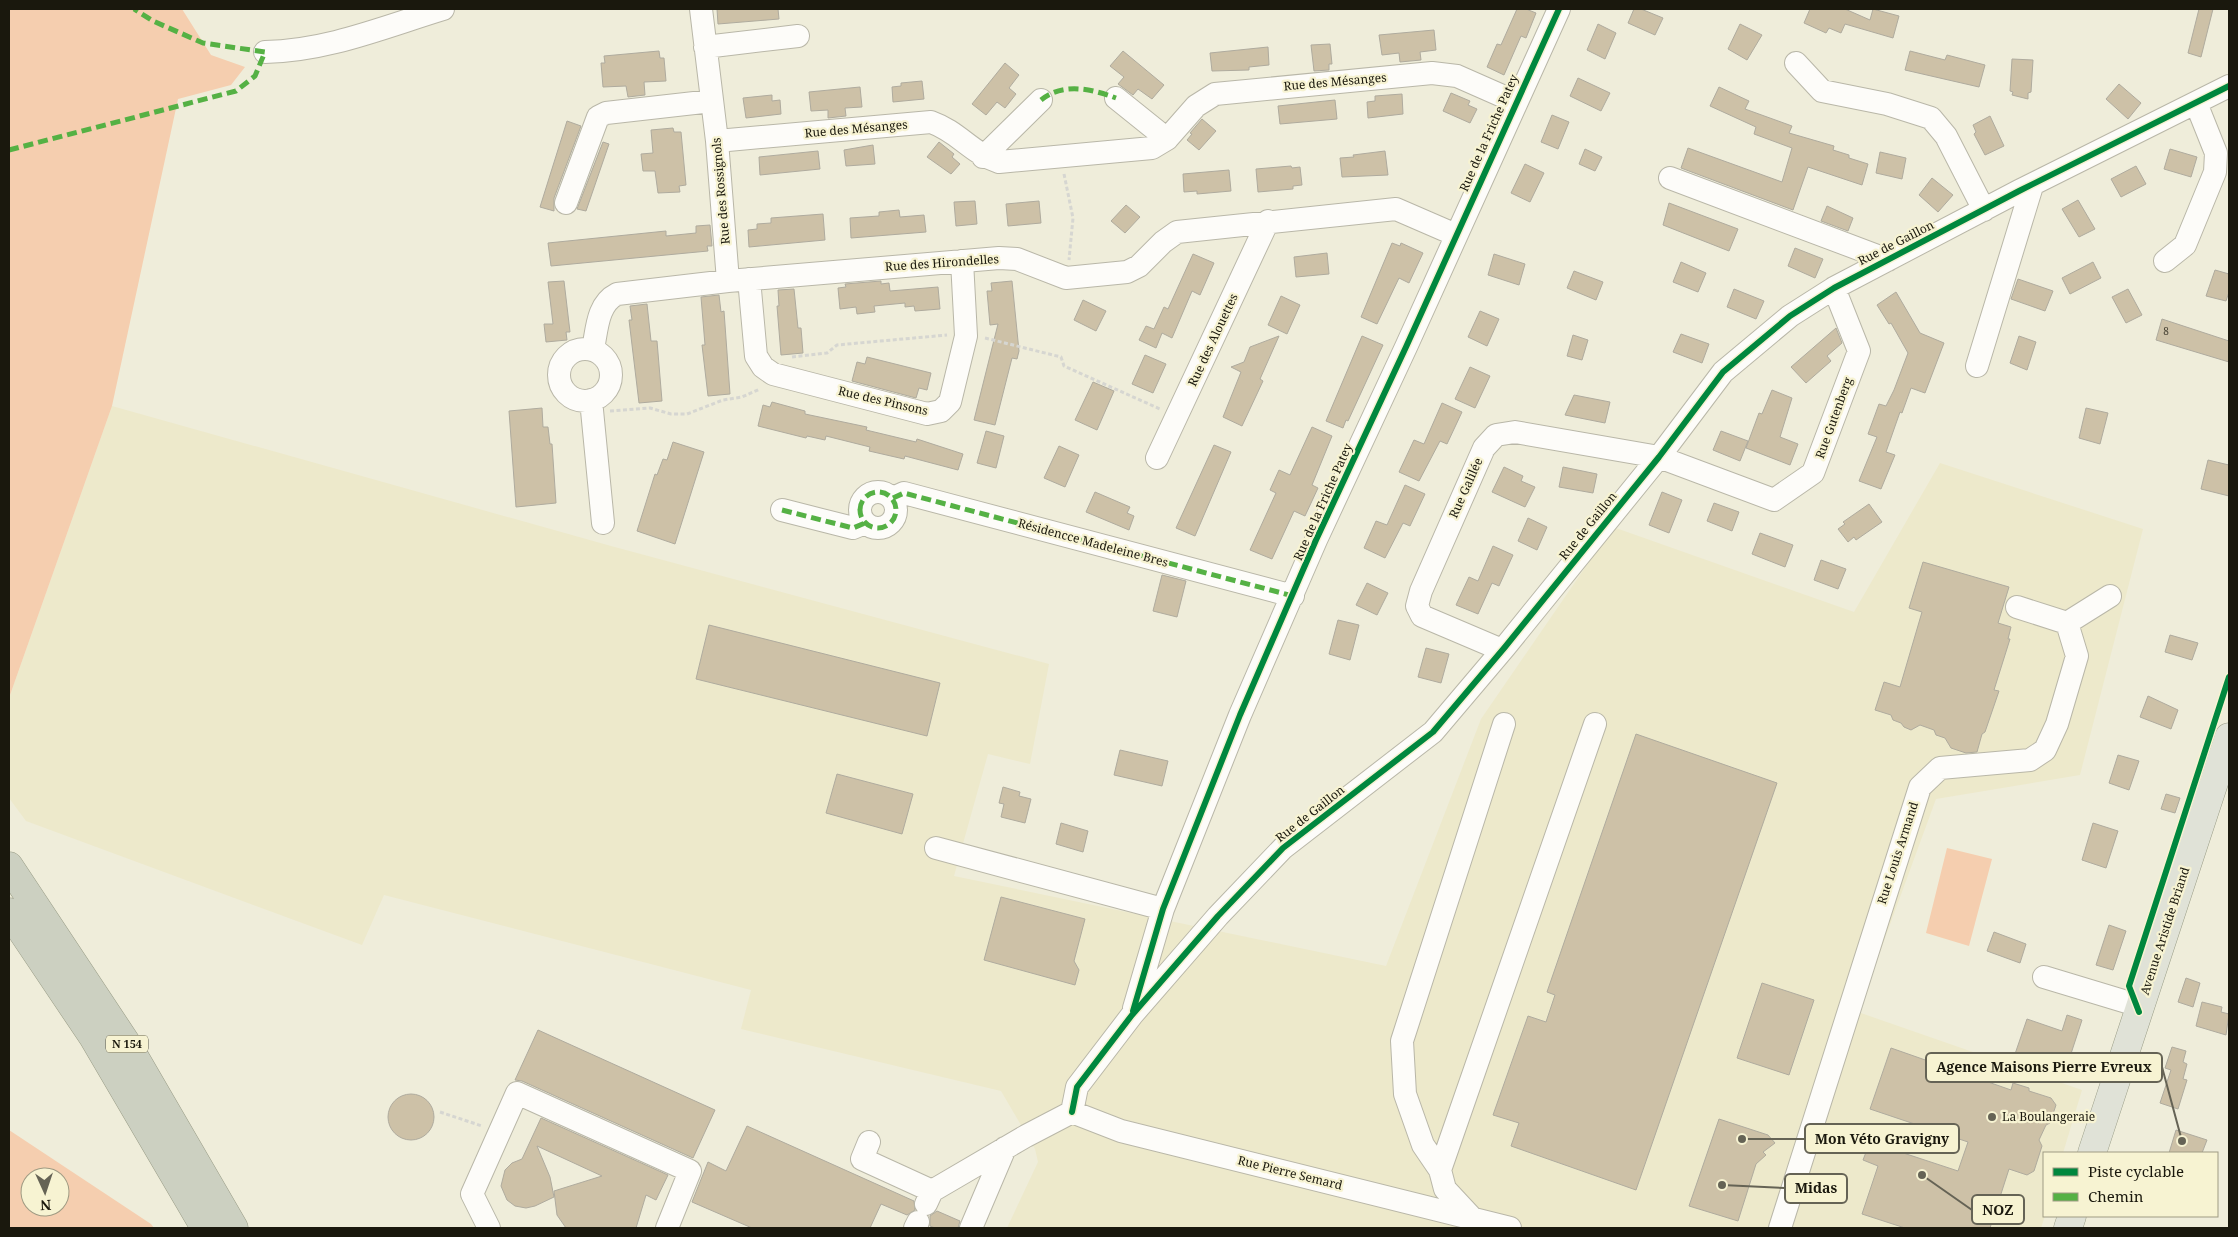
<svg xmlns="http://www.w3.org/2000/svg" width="2238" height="1237" font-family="'Noto Serif',serif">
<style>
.built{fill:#ede9cb}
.green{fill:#f5ceaf;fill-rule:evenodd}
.building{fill:#cdc1a7;stroke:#afab9e}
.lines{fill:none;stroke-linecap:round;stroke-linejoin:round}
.minor-casing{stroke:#b9b7a8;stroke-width:24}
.major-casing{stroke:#999c86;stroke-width:29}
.highway-casing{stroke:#999c86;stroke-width:29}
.path{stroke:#d6d6d1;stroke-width:3;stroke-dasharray:4 2.5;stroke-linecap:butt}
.minor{stroke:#fdfcf9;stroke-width:22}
.major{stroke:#e0e2d7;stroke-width:28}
.highway{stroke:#ccd0c1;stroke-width:28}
.quiet{stroke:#55b144;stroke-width:5;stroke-dasharray:10 5;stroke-linecap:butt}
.cycleway-casing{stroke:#f7f3d2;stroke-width:9}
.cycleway{stroke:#00873e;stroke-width:6}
.poi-dot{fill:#656355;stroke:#f7f3d2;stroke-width:2}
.labels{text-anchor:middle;stroke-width:4.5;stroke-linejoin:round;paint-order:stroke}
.number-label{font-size:10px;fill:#474234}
.shield{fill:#f7f3d2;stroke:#5c5a48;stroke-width:1}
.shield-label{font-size:11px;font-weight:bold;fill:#1a180d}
.street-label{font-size:12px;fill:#1a180d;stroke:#f7f3d2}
.poi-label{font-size:12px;fill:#1a180d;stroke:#f7f3d2;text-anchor:start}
.leader{fill:none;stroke:#656355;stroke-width:2}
.callout-dot{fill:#656355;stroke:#f7f3d2;stroke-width:2}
.callout{fill:#f7f3d2;stroke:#656355;stroke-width:2}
.callout-label{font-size:14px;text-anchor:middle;font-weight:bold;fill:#1a180d}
</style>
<rect width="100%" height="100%" fill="#efedda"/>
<!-- built -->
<path class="built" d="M112 406 611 546 1049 664 1030 764 988 754 954 876 1386 966 1481 719 1613 527 1854 612 1940 463 2143 529 2080 775 1936 799 1858 1012 2082 1090 2063 1153H2044L2045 1216 2041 1228H1007L1038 1162 1035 1149 1001 1091 741 1029 751 990 384 895 362 945 26 821 9 798V698Z"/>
<!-- green -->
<path class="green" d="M9 9H182L211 55 245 67 231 85 178 99 112 406 9 698Z
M1947 848 1992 859 1969 946 1926 933Z
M9 1130 151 1224 154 1228H9ZM30 1177H60V1207H30Z"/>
<!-- building -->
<path class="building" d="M717 9H778L779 19 718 24Z
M1517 9H1526L1536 13 1526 38 1521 36 1504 75 1487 67 1497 44 1501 45Z
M1634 9H1641L1663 18 1655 35 1628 23Z
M1810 9H1845L1870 20 1873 9 1899 16 1893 38 1845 24 1841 33 1829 28 1826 33 1804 23Z
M2199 9H2213L2201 57 2188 53Z
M1598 24 1616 33 1605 59 1587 50Z
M1740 24 1762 35 1747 60 1728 49Z
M1434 30 1436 50 1420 52 1421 60 1400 62 1399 53 1382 55 1379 35Z
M1330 44 1332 64H1329V70L1314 71 1311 45Z
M1268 47 1269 65 1249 67V70L1212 71 1210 53Z
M659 51 660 58H664L666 81 644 82 645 95 628 97 626 86 603 87 601 63H605L604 56Z
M1123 51 1164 85 1152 99 1138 89 1133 95 1118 84 1124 77 1110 66Z
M1910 51 1945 60 1947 55 1985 65 1979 87 1905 70Z
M2012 59 2033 60 2031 92 2028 93V99L2012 95 2013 92 2010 91Z
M1005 63 1019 75 1009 88 1016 94 1005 108 997 102 986 115 972 104Z
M1578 78 1610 93 1601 111 1570 96Z
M922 81 924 99 893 102 892 87 901 86V83Z
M2119 84 2141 103 2128 119 2106 99Z
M860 87 862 107 845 108 846 116 828 118V110L811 111 809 92Z
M1719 87 1749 101 1745 109 1792 126 1789 133 1834 146 1833 150 1849 155V158L1868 164 1862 185 1808 167 1793 210 1681 168 1688 148 1782 182 1792 148 1754 134 1756 127 1710 106Z
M1451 93 1470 101 1468 105 1477 109 1470 123 1443 111Z
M1402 94 1403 114 1368 118 1367 102 1375 101V96Z
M772 95V101L780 100 781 114 746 118 743 98Z
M1335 100 1337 119 1280 124 1278 106Z
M1552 115 1569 122 1558 149 1541 142Z
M1990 116 2004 146 1985 155 1974 134 1976 132 1973 125Z
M1202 119 1216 131 1199 150 1187 140 1192 134 1190 133Z
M567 121 581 126 554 198V211L540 207Z
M673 128 674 132H681L686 185 679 186 680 192 658 193 655 171H643L641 154 653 153 651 130Z
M603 142 609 144 586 211 577 209Z
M939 142 954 154 952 157 960 164 951 174 927 157Z
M873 145 875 164 846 166 844 150Z
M1585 149 1602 157 1595 171 1579 164Z
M2170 149 2197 157 2191 177 2164 169Z
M818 151 820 169 760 175 759 157Z
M1385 151 1388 175 1342 177 1340 158 1354 157 1353 155Z
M1880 152 1906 158 1902 179 1876 173Z
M1525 164 1544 173 1530 202 1511 193Z
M1291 166 1292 168 1300 167 1302 185 1293 186V189L1258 192 1256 169Z
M2136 166 2146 184 2121 197 2111 179Z
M1229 170 1231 191 1197 194V191L1184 192 1183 174Z
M1932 178 1953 195 1938 212 1919 195Z
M2078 200 2095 229 2079 237 2062 209Z
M975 201 977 224 956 226 954 202Z
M1039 201 1041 223 1008 226 1006 204Z
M1669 203 1738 229 1729 251 1663 225Z
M1126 205 1140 217 1125 233 1111 221Z
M1827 206 1853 218 1848 231 1821 221Z
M899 210 900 217 924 215 926 232 851 238 850 218 879 216V212Z
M823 214 825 240 749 247 748 230 757 229V224L771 223V218Z
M710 225 712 246H707L708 251 551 266 548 243 666 231V236L696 233V226Z
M1392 243 1400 246 1401 243 1423 253 1409 283 1399 278 1377 324 1361 317Z
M1795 248 1823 259 1815 278 1788 266Z
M1327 253 1329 274 1296 277 1294 257Z
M1193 254 1214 263 1200 295 1192 291 1172 338 1162 333 1156 348 1139 340 1146 326 1154 329 1164 307 1168 309Z
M1494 254 1525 264 1519 285 1488 275Z
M1681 262 1706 273 1698 292 1673 282Z
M2093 262 2101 278 2070 294 2062 278Z
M2215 270 2229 274V292L2226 301 2206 296Z
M1574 271 1603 282 1596 300 1567 288Z
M2018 279 2053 291 2045 311 2011 299Z
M564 281 570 332H566L567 340 546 342 544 324H553L548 282Z
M881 281V284L889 283 890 291 938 287 940 309 915 311 914 306 905 307V303L874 306 875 312 857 314 856 307 840 309 838 288 846 287 845 284Z
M1012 281 1019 351 1017 359 1012 358 995 425 974 420 998 324 990 325 987 291H992L991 283Z
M794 289 798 328H801L803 353 781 355 777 306H779L778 290Z
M1734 289 1764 301 1756 319 1727 307Z
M2128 289 2142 315 2126 323 2112 297Z
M1896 292 1920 333 1944 343 1925 393 1911 388 1902 413 1900 412 1886 452 1895 455 1881 489 1859 481 1877 437 1868 434 1879 404 1886 406 1894 390 1908 353 1891 323 1889 324 1877 305Z
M719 295 721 312 724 311 730 394 708 396 702 345H705L701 297Z
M1281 296 1300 305 1287 334 1268 325Z
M1083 300 1106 311 1096 331 1074 320Z
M647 304 651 341H657L662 401 639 403 629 320H632L630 306Z
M1480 311 1499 319 1487 346 1468 337Z
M2162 319 2229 341V362L2156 340Z
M1836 328 1842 343 1827 356 1831 361 1806 383 1791 367Z
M1681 334 1709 344 1702 363 1673 352Z
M1573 335 1588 340 1582 360 1567 356Z
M1279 336 1260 379 1263 381 1242 426 1223 417 1241 372 1231 367 1244 362 1250 347Z
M1362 336 1383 345 1348 421 1346 420 1343 428 1326 421Z
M2019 336 2036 342 2027 370 2010 363Z
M1145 355 1166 364 1153 393 1132 384Z
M867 357 931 373 927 390 919 388 916 398 852 381 857 362 865 364Z
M1470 367 1490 376 1475 408 1455 399Z
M1093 382 1114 391 1097 430 1075 420Z
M1772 390 1792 398 1780 437 1798 444 1790 465 1746 448 1759 413 1762 414Z
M1574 395 1610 402 1605 423 1565 415Z
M772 402 805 411V414L867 427 866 430 916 442 917 439 963 454 958 470 905 456 904 459 869 451 870 447 826 436 825 440 807 436 806 438 758 426 763 405 770 407Z
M1442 403 1462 412 1447 444 1440 441 1419 481 1399 472 1414 440 1424 444Z
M542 408 543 427H548L550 444H552L556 503 516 507 509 411Z
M2086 408 2108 413 2100 444 2079 438Z
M1312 427 1332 436 1312 485 1318 488 1305 516 1294 511 1272 559 1250 550 1276 493 1270 490 1279 470 1290 475Z
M986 431 1004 436 996 468 977 463Z
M1721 431 1748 441 1740 461 1713 450Z
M673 442 704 452 675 544 637 531 655 474 657 475 663 459 667 460Z
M1214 445 1231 452 1195 536 1176 528Z
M1059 446 1079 455 1065 487 1044 478Z
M2208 460 2229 465V496L2201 489Z
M1504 467 1523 476 1521 481 1535 487 1525 507 1492 492Z
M1563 467 1597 474 1593 493 1559 487Z
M1405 485 1425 494 1410 526 1403 523 1385 558 1364 548 1376 521 1387 525Z
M1095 492 1130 507 1127 513 1134 516 1129 530 1086 512Z
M1662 492 1682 500 1669 533 1649 525Z
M1714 503 1739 512 1732 531 1707 521Z
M1869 504 1882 522 1856 540 1854 537 1848 542 1838 529 1845 524 1843 522Z
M1528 518 1547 527 1537 550 1518 541Z
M1760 533 1793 545 1785 567 1752 554Z
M1493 546 1513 555 1499 586 1492 583 1478 614 1456 605 1469 577 1478 581Z
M1821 560 1846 569 1838 589 1814 580Z
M1923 562 2009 587 1998 623 2011 627 2008 639H2010L1994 690 1999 691 1985 732 1982 734 1977 752 1966 753 1951 748 1945 738 1936 735 1934 730 1920 725 1911 730 1904 727 1901 723 1893 720 1891 715 1875 710 1884 682 1900 687 1922 612 1909 608Z
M1162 575 1186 581 1177 617 1153 611Z
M1367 583 1388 593 1377 615 1356 605Z
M1338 620 1359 625 1350 660 1329 654Z
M709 625 940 683 927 736 696 679Z
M2170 635 2198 643 2192 660 2165 652Z
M1426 648 1449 654 1441 683 1418 677Z
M2148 696 2178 710 2171 729 2140 717Z
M1636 734 1777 783 1636 1190 1511 1146 1519 1123 1493 1115 1528 1016 1546 1022 1555 995 1547 992Z
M1120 750 1168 761 1162 786 1114 775Z
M2118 755 2139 761 2129 790 2109 783Z
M837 774 913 794 902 834 826 813Z
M1003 787 1020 792 1019 796 1031 799 1025 823 1001 817 1004 804 999 803Z
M2166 794 2180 798 2175 813 2161 809Z
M1061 823 1088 831 1083 852 1056 844Z
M2093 823 2118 831 2106 868 2082 860Z
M1001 897 1085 919 1074 961 1079 970 1075 985 984 960Z
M2109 925 2126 931 2113 970 2096 965Z
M1994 932 2026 944 2020 963 1987 951Z
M2186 978 2200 983 2193 1007 2178 1002Z
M1762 983 1814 1000 1789 1075 1737 1058Z
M2202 1002 2222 1007 2221 1012 2229 1014 2226 1035 2196 1026Z
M2067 1015 2082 1020 2065 1072 2015 1054 2027 1019 2062 1031Z
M538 1030 715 1110 693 1158 522 1081 515 1080Z
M2172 1047 2186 1051 2183 1062 2187 1064 2183 1079 2187 1080 2178 1109 2160 1103 2171 1070 2165 1068Z
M1891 1048 2011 1090 2013 1083 2029 1088V1091L2051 1098 2056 1105 2050 1123 2046 1125 2039 1140 2042 1146 2034 1171 2027 1175 2009 1169 1990 1228H1905L1862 1214 1878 1166 1863 1160 1870 1142 1958 1171 1968 1142 1870 1109Z
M388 1117a23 23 0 1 1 46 0a23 23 0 1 1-46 0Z
M541 1118 668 1175 656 1200 646 1195 636 1228H566L557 1215 554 1191 602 1176 537 1146 550 1177 554 1197 535 1206 526 1208 515 1206 507 1200 501 1186 505 1170 512 1163 522 1159Z
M1719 1119 1768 1135 1775 1143 1763 1152 1766 1155 1756 1164 1738 1221 1689 1206Z
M747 1126 914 1201 915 1210 907 1215 881 1204 870 1228H752L692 1202 708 1162 726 1171Z
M2176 1130 2207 1140 2202 1153H2169Z
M937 1211 960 1221 958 1228H935L930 1226V1216Z"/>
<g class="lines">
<defs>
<path id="minor" d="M701 9 717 141 728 281
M705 47 798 36
M265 52C327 51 384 27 443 9
M1796 63 1822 91 1887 104 1931 118 1946 136 1984 210
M1116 98 1167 139 1196 106 1215 94 1432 73 1457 76 1516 102
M717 141 931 122C959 132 971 153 999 162L1152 148 1167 139
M983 157 1041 100
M1670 178 1888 260
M566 203 598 117 606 113 712 101
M2165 261 2185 245 2215 172 2216 153 2196 103
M749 279 756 356 763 367 773 374 927 414 941 411 950 402 966 336 962 261
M559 375a26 26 0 1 1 52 0a26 26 0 1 1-52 0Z
M593 349C597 330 597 304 617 294L728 281 999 258 1017 259 1066 278 1127 272 1139 266 1163 242 1177 232 1396 209 1456 235
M1977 366 2032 186
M591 400 603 523
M1157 458 1268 221
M860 510a18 18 0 1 1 36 0a18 18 0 1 1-36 0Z
M893 498 904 493 1293 596
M782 510 853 528 865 523
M2067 623 2110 596
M1502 650 1422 616 1417 606 1421 591 1484 448 1496 435 1515 432 1659 457 1774 500 1813 473 1859 351 1834 288
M936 848 1163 909
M2044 977 2130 1003 2139 1012
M1134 1008 1163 909 1240 715 1316 540 1406 347 1559 9
M1072 1112 1077 1087 1132 1015 1218 916 1283 848 1433 732 1505 647 1659 457 1723 372 1790 316 1834 288 2019 191 2229 86
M1072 1112 1121 1131 1510 1228
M869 1142 862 1159 932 1191
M1440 1170 1423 1145 1405 1094 1402 1041 1504 724
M926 1204 932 1191 1026 1136 1072 1112
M1472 1218 1445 1189 1440 1170 1595 724
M489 1228 472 1194 517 1093 690 1171 667 1228
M915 1228 918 1222
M971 1228 1005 1148
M1780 1228 1920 787 1940 768 2030 760 2045 750 2057 724 2077 656 2067 623 2017 607"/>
<path id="major" d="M2092 1153 2229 737
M2068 1228 2072 1216"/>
<path id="highway" d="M9 866 127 1044 234 1228
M9 912 93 1037 205 1228"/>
</defs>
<!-- minor casing -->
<use href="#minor" class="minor-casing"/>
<!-- major casing -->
<use href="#major" class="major-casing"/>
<!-- highway casing -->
<use href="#highway" class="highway-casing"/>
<!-- path -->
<path class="path" d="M1064 174 1073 218 1069 260
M985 338 1061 357 1064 366 1160 409
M792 357 827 353 837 345 947 335
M610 411 650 408 671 414H687L723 400 742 397 760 389
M440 1112 482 1126"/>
<!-- minor -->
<use href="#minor" class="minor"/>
<!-- major -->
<use href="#major" class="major"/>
<!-- highway -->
<use href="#highway" class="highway"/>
<!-- quiet -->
<path class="quiet" d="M1041 100C1063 82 1092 89 1116 98
M9 150 236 91 255 76 265 52 203 43 153 21 134 9
M860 510a18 18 0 1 1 36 0a18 18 0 1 1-36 0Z
M893 498 904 493 1293 596
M782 510 853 528 865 523"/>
<defs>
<path id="cycleway" d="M1133 1011 1163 909 1240 715 1316 540 1406 347 1559 9
M2139 1012 2129 986 2229 677
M1072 1112 1077 1087 1132 1015 1218 916 1283 848 1433 732 1505 647 1659 457 1723 372 1790 316 1834 288 2019 191 2229 86"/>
</defs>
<!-- cycleway casing -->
<use href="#cycleway" class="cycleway-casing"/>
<!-- cycleway -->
<use href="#cycleway" class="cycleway"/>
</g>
<!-- markers -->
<circle class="poi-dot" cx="1992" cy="1117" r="5"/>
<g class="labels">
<!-- number labels -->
<g class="number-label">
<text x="2166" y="335">8</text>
</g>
<!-- shield labels -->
<rect class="shield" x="106" y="1035.5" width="42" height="17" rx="4"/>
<g class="shield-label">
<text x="127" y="1048">N 154</text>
</g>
<!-- street labels -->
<g class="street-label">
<text transform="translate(1335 82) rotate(-5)" y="4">Rue des Mésanges</text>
<text transform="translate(856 129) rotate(-5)" y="4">Rue des Mésanges</text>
<text transform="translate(1489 133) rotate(-66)" y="4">Rue de la Friche Patey</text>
<text transform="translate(721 191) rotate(-95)" y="4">Rue des Rossignols</text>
<text transform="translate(1896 243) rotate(-27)" y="4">Rue de Gaillon</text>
<text transform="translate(942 263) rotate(-4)" y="4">Rue des Hirondelles</text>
<text transform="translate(1213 340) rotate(-65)" y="4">Rue des Alouettes</text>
<text transform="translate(883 401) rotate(13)" y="4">Rue des Pinsons</text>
<text transform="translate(1834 418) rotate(-70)" y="4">Rue Gutenberg</text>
<text transform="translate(1466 488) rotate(-66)" y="4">Rue Galilée</text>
<text transform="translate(1323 502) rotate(-66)" y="4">Rue de la Friche Patey</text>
<text transform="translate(1588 526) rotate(-51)" y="4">Rue de Gaillon</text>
<text transform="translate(1093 543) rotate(15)" y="4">Résidencce Madeleine Bres</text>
<text transform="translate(1310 814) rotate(-38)" y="4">Rue de Gaillon</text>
<text transform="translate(1898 853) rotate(-72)" y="4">Rue Louis Armand</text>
<text transform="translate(2165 931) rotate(-72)" y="4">Avenue Aristide Briand</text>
<text transform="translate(1290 1173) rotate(14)" y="4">Rue Pierre Semard</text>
</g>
<!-- poi labels -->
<g class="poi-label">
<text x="2002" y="1121">La Boulangeraie</text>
</g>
</g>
<!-- callouts -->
<path class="leader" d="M2182 1141L2162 1067M1742 1139L1805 1139M1722 1185L1785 1188M1922 1175L1972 1210"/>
<g class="callout-dot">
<circle cx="2182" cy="1141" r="5"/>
<circle cx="1742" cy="1139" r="5"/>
<circle cx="1722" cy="1185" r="5"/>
<circle cx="1922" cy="1175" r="5"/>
</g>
<g class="callout">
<rect x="1926" y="1053" width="236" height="29" rx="5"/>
<rect x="1805" y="1124" width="154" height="29" rx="5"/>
<rect x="1785" y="1174" width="62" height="29" rx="5"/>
<rect x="1972" y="1195" width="52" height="29" rx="5"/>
</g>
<g class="callout-label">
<text x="2044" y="1072">Agence Maisons Pierre Evreux</text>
<text x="1882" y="1144">Mon Véto Gravigny</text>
<text x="1816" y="1193">Midas</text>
<text x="1998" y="1215">NOZ</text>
</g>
<!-- border -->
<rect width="2238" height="1237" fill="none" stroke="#1a180d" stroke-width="20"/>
<!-- legend -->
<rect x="2043" y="1152" width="175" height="65" fill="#f7f3d2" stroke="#9f9b83"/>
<rect x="2053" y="1168" width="25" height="8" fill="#00873e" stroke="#9f9b83"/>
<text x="2088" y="1177" font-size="15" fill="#1a180d">Piste cyclable</text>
<rect x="2053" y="1193" width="25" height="8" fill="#55b144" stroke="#9f9b83"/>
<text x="2088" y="1202" font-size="15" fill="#1a180d">Chemin</text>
<!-- north arrow -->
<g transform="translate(45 1192) rotate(177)"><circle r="24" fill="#f7f3d2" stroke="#9f9b83"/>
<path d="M0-4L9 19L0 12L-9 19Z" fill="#656355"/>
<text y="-8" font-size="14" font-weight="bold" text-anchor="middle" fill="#1a180d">N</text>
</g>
</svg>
